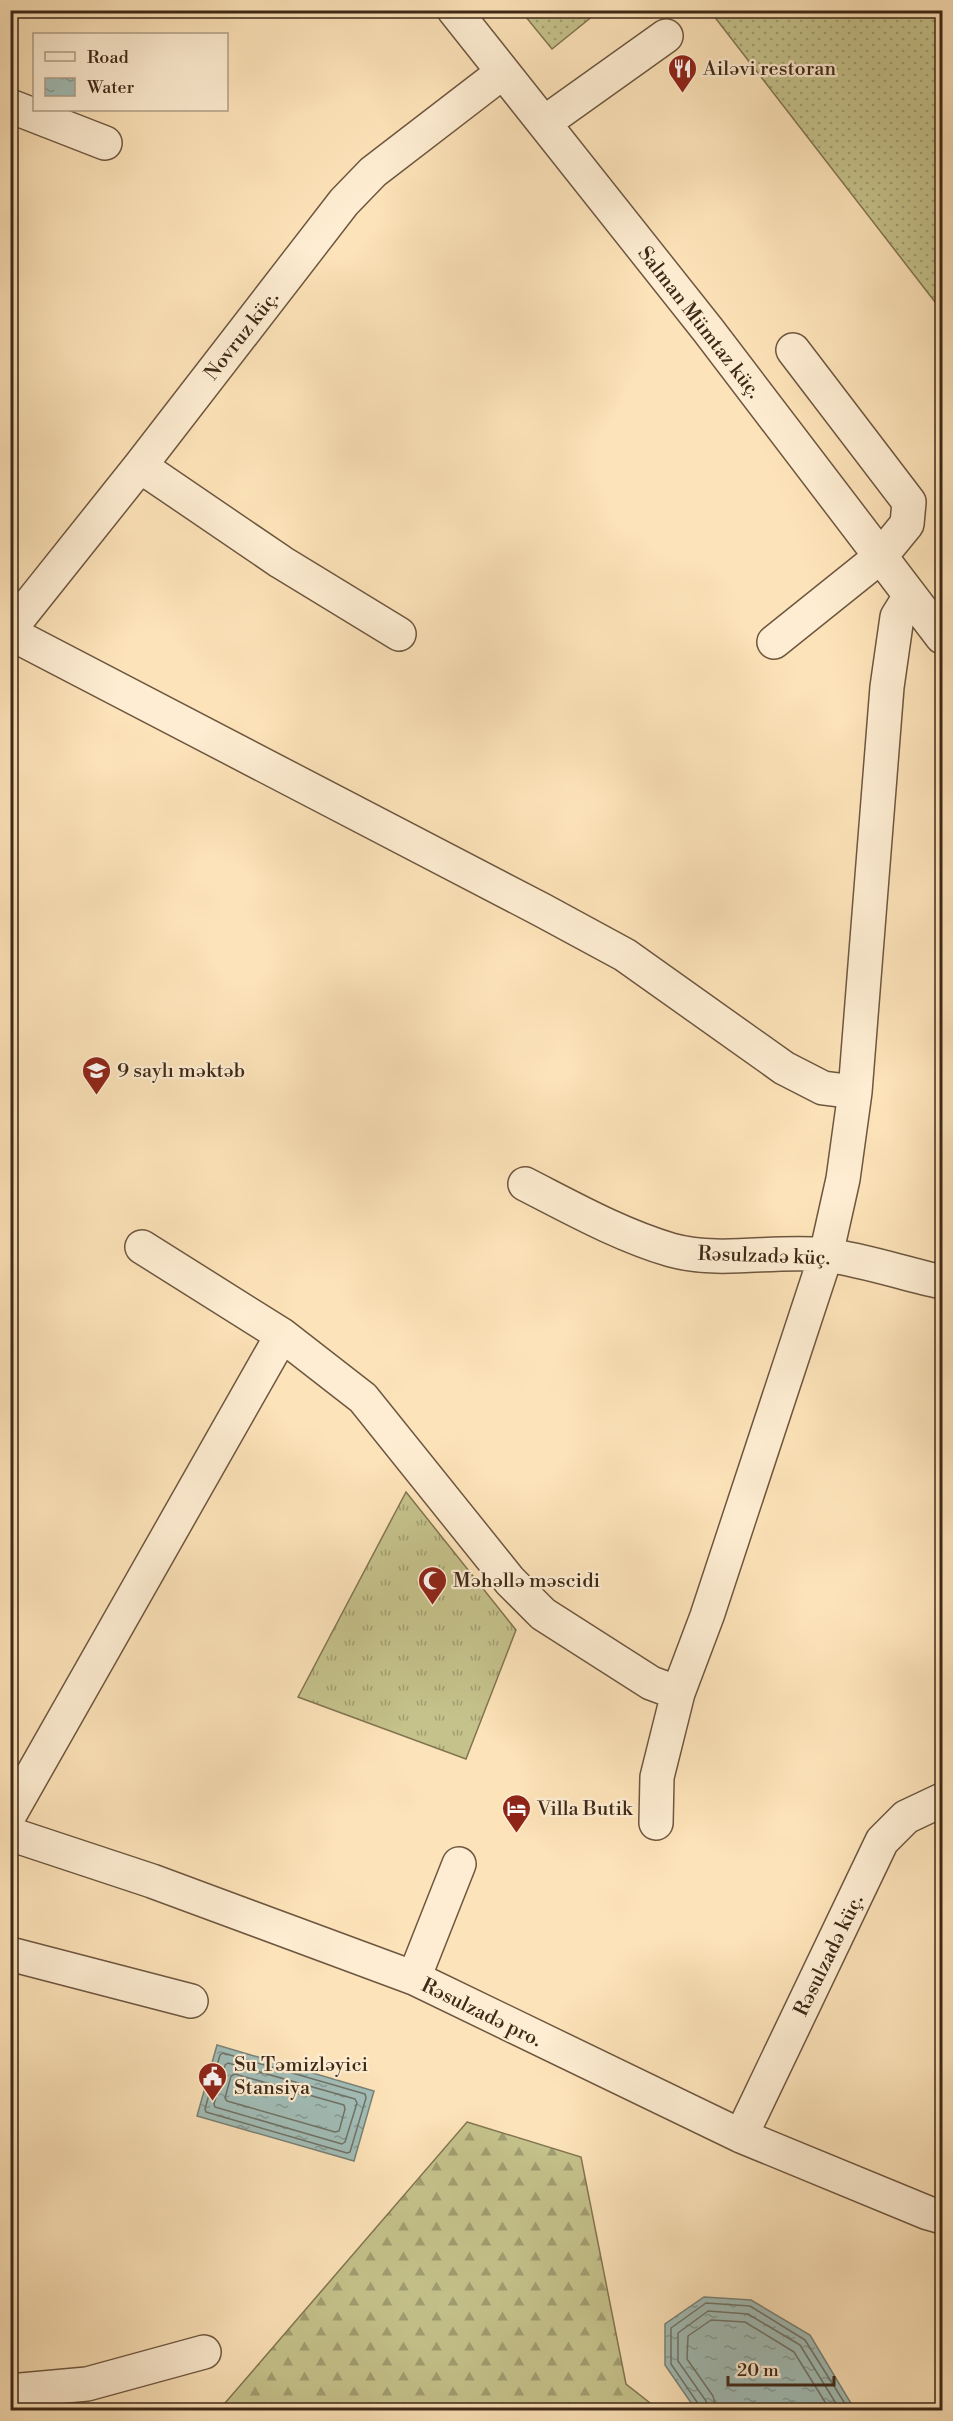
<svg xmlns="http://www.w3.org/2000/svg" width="953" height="2421" font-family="'Libre Bodoni',serif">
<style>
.grass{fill:url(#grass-tufts);stroke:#827551;stroke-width:1.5}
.forest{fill:url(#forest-firs);stroke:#827551;stroke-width:1.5}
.garden{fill:url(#garden-dots);stroke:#827551;stroke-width:1.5}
.water{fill:url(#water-ripples);stroke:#798177;stroke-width:1.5}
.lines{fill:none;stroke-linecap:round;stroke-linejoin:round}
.shore{stroke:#707267;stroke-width:1.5}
.minor-casing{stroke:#6e5740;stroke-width:36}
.minor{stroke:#feedd2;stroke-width:33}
.labels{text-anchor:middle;stroke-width:4.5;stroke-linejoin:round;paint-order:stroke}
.poi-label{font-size:20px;fill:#3e2817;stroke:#feedd2;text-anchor:start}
.street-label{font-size:20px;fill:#3e2817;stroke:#feedd2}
</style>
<defs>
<pattern id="grass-tufts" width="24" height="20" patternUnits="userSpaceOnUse" patternTransform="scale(1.5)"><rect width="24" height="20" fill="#c5c28b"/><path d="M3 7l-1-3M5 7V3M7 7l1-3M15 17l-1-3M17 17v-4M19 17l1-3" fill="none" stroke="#a19e71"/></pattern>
<pattern id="forest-firs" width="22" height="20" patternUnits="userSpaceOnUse" patternTransform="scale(1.5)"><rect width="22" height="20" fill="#c5c28b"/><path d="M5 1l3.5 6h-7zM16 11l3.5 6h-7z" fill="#a19e71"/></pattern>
<pattern id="garden-dots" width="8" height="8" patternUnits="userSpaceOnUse" patternTransform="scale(1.5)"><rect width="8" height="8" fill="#c5c28b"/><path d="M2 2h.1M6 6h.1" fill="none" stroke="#a19e71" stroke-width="1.8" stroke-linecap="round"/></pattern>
<pattern id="water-ripples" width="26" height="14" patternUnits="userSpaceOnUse" patternTransform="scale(1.5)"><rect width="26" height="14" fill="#a1bdb7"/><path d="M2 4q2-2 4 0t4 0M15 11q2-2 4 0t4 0" fill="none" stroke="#859a94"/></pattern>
</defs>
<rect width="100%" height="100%" fill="#fde3b9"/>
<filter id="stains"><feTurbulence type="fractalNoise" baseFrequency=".00333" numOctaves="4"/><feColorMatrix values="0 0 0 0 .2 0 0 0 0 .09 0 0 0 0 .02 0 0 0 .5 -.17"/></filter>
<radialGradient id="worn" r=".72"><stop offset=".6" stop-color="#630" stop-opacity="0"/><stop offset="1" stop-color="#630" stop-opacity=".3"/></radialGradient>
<!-- grass -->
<path class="grass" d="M406 1492 516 1630 466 1759 298 1697Z"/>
<!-- forest -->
<path class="forest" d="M467 2122 581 2157 626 2384 659 2410H219Z"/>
<!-- garden -->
<path class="garden" d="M521 11H599L552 49Z
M710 11H942V311Z"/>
<!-- water -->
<path class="water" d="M217 2045 374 2091 354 2161 197 2116Z
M704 2297 751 2300 810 2335 855 2410H696L665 2365V2324Z"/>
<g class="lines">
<!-- shore -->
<path class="shore" d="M223 2053 365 2094 366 2098 350 2152 347 2153 206 2112 205 2109 220 2055Z
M228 2063 355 2099 357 2103 345 2142 342 2144 215 2107 214 2104 225 2065Z
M235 2074 344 2105 345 2109 339 2131 335 2132 227 2101 225 2098 231 2076Z
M700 2410 699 2405 671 2364V2328L706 2303 750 2306 805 2340 849 2410
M708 2410 706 2401 678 2361V2333L708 2311 748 2314 800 2345 840 2410
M717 2410 713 2396 687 2359 688 2336 711 2320 745 2322 794 2352 830 2410"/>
<defs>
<path id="minor" d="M454 10 708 330 942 637
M10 106 105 143
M544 123 666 36
M140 466 281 562 399 634
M10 629 140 466 344 202 373 172 503 72
M10 633 542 910 625 955 784 1068 823 1088 855 1092
M774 642 880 557 907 524 909 502 793 350
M525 1184C572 1208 620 1235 671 1250 722 1264 775 1249 826 1255 864 1260 905 1274 942 1282
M142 1247 282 1335 363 1398 510 1581 543 1614 651 1683 678 1693
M10 1814 282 1335
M656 1823 657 1777 678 1693 707 1616 826 1255 843 1179 855 1092 887 687 897 617 910 596
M10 1834 152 1881 414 1978 741 2136 928 2213 942 2217
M10 1954 191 2001
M414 1978 459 1864
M741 2136 882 1841 906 1817 942 1800
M10 2391 87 2384 204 2352"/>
</defs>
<!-- minor casing -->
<use href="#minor" class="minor-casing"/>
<!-- minor -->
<use href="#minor" class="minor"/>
</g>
<!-- icons -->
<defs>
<symbol id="restaurant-pin" viewBox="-11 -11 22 30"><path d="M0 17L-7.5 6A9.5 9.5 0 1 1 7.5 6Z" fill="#8f2418" stroke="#feedd2"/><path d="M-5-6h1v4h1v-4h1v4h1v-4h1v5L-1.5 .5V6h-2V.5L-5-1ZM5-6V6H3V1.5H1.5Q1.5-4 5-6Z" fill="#fff"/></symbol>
<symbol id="school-pin" viewBox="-11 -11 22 30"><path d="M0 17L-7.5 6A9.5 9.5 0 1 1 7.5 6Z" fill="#8f2418" stroke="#feedd2"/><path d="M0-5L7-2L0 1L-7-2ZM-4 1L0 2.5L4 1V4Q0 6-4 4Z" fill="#fff"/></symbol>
<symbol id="mosque-pin" viewBox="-11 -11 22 30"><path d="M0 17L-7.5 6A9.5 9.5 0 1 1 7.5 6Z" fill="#8f2418" stroke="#feedd2"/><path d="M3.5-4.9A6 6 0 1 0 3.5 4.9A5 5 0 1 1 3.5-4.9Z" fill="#fff"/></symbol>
<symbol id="hotel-pin" viewBox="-11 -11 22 30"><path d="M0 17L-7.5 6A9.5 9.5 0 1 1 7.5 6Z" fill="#8f2418" stroke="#feedd2"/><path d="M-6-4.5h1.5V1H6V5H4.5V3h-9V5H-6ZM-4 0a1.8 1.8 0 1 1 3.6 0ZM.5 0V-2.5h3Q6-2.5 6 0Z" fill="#fff"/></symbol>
<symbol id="civic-pin" viewBox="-11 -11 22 30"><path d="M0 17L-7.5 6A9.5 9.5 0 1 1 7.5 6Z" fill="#8f2418" stroke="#feedd2"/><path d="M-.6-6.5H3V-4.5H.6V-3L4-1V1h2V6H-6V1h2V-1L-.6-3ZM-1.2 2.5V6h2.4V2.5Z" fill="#fff"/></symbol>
</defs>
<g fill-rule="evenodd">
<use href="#restaurant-pin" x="666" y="52" width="33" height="45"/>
<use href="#school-pin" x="80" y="1054" width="33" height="45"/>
<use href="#mosque-pin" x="416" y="1564" width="33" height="45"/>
<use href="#hotel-pin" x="500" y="1792" width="33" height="45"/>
<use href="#civic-pin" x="196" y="2060" width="33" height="45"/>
</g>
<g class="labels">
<!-- poi labels -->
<g class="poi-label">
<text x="703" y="75">Ailəvi restoran</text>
<text x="117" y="1077">9 saylı məktəb</text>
<text x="453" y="1587">Məhəllə məscidi</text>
<text x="537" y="1815">Villa Butik</text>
<text x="234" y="2071">Su Təmizləyici<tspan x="234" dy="23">Stansiya</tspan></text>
</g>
<!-- street labels -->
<g class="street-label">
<text transform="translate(700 322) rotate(52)" y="7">Salman Mümtaz küç.</text>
<text transform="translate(241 335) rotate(-52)" y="7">Novruz küç.</text>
<text transform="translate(764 1255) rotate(2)" y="7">Rəsulzadə küç.</text>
<text transform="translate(828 1955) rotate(-64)" y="7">Rəsulzadə küç.</text>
<text transform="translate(482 2012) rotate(26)" y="7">Rəsulzadə pro.</text>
</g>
</g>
<!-- margin -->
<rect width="953" height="2421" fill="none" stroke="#fde3b9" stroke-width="36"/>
<rect x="12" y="12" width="929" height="2397" fill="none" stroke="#3e2817" stroke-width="3"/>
<rect x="18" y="18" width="917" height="2385" fill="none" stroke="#3e2817" stroke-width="1.5"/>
<!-- legend -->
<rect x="33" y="33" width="195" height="78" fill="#feedd2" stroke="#b19e87" stroke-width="1.5"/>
<rect x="45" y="52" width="30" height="9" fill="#feedd2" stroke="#b19e87" stroke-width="1.5"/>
<text x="87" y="63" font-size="18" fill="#3e2817">Road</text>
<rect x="45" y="78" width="30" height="18" fill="url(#water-ripples)" stroke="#b19e87" stroke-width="1.5"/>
<text x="87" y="93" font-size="18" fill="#3e2817">Water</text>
<!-- scale -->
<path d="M728 2376v9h106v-9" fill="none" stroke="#3e2817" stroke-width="3"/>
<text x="737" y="2376" font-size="18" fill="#3e2817" stroke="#feedd2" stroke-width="4.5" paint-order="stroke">20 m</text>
<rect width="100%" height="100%" filter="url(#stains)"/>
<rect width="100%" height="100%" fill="url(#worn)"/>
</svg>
